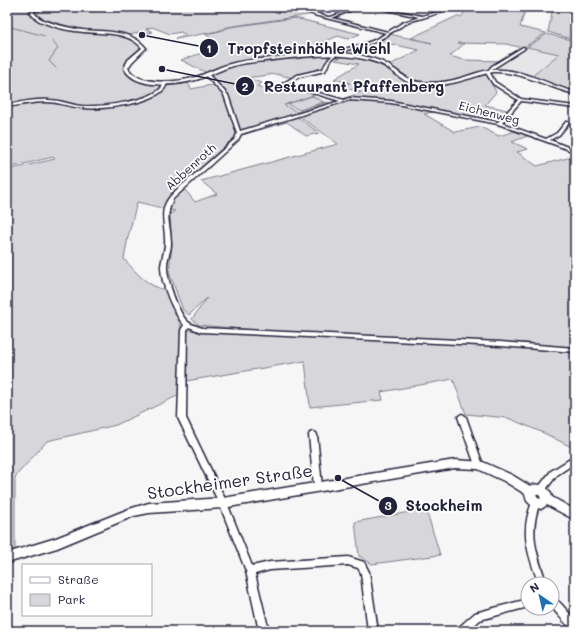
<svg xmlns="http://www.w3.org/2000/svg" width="582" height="638" font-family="Mali,sans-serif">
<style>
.built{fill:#e6e6e9}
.green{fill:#d7d7db;stroke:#7c7c8b;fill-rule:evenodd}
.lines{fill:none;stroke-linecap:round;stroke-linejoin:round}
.stream{stroke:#767685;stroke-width:1}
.street-casing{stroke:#22223b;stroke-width:3}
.secondary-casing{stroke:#22223b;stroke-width:3}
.street{fill:#fff;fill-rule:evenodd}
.secondary{fill:#fff;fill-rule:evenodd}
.labels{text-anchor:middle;stroke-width:3.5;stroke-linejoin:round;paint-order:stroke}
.far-street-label{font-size:12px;fill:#22223b;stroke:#fff}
.near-street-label{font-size:17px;fill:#22223b;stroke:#fff}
.leader{fill:none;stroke:#22223b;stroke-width:1.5}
.callout-dot{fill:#22223b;stroke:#fff;stroke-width:1.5}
.mark-label{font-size:12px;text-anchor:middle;font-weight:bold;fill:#fff}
.callout-label{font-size:15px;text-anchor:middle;font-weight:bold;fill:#22223b;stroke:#fff;stroke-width:3.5;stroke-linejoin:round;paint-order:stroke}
</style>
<rect width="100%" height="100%" fill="#f6f6f7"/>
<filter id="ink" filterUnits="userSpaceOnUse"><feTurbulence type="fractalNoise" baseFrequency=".025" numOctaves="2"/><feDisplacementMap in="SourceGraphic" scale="8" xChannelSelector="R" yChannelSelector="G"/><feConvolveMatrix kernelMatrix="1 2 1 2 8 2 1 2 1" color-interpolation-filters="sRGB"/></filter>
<g filter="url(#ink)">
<!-- built -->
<path class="built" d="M527 47 559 54 531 77 496 70 497 67Z"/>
<!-- green -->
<path class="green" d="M7 7H36L30 12 31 17 36 20C49 24 64 28 78 31 99 34 120 33 139 44L140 49 125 63 124 70C133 82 148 83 162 84 162 86 161 89 160 90 151 101 97 108 83 106 70 105 61 99 47 100 34 100 20 103 7 105Z
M44 7H337L315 14 227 27 218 31 176 39 175 38 186 35 181 32 170 34 152 27 146 29 153 32 148 33 141 32 130 35 73 28 41 18 38 14 40 10Z
M468 7H526L520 27 546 33 523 48 506 44 458 43 464 44 450 56 464 60 502 61 488 71 474 73 456 80 443 82H415L407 78 400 72 397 73 406 81 419 84 458 81 486 73 496 92 485 105 507 110 498 121 437 111 424 114 455 132 480 127 499 136 519 130 530 135 512 142 528 149 517 152 537 166 575 156V348L527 343 292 332 290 336 519 347 575 353V449L546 434 508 418 466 414 453 379 381 392 383 400 310 407 305 361 186 381 187 330 263 336 264 331 199 325 192 319 207 298 189 315 183 310 169 272 172 245 170 214 175 211 137 202 128 237 124 259C137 273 146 286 166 290L171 297 182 331 179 395 116 425 47 441 15 477V552L7 553V170L55 159 53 157 7 168V107L38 101H60L80 107 93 108 110 106 135 101 160 93 169 85 188 83 191 89 217 84 209 75 226 67 237 64 327 56 328 59 324 69 293 78 276 74 246 78 262 83 257 86 272 91 285 85 317 94 284 105 297 112 327 102 331 104 361 92 342 87 350 83 334 79 359 64 335 60C347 51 374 62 386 67L419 50 377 41 389 34 432 43 411 38 455 17H461ZM310 110 298 115 338 144 201 181 217 194 195 202 181 185 235 137 287 122 306 136 319 133 295 115Z
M553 7H575V40L548 32Z
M295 18 360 34 348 39 338 36 321 43 339 51 332 54 242 61 221 66 207 73 181 60 208 51 214 45 211 38 205 34 220 31 230 27Z
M547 34 575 41V92L561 89 531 77 559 54 527 47Z
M312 96 324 102 299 110 287 104Z
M426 509 440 555 372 564 359 556 355 522Z"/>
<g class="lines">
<!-- stream -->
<path class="stream" d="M7 26 45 36
M52 41 58 48 49 61 56 68"/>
<defs>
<path id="street" d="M356 7H359L332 18 388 32 402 23 419 17 373 7H378L422 16 438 12 446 7H449C438 15 424 17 412 21 399 26 389 35 377 41 362 49 339 47 329 62 328 65 327 68 325 71L299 77 287 84 344 100 349 98 391 101 498 122 518 100 493 84 486 73 492 66 523 47 525 48 524 49 494 68 490 73 495 82 521 99 575 106V108L521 101 502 123 546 139 557 133 566 122H568V124L559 135 550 140 575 150V152L498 124 391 103 349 100 241 134 238 140 173 199C164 219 171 224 171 244 171 251 167 258 167 265 166 278 178 313 188 322 192 325 198 326 202 328L501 342 575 348V352L501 346 201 332 189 327 187 330 186 418 227 503 252 566 270 562 348 557 364 562 369 572 378 631H368L361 573 358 568 348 565 270 570 255 574 269 631H259L246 571 219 503 178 418 181 330 184 325C173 312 161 284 161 266 162 257 166 248 165 239 165 224 159 211 169 198 174 191 183 185 189 179 205 166 220 152 235 139L237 133 224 95 206 76V74H208L228 95 240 131 340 101 282 84 297 75 323 69C334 45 351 50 372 41 377 39 382 36 386 33L314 15 302 9C310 8 319 16 329 17 334 17 350 9 356 7Z
M164 82 167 83C166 86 165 89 162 91 149 104 101 110 83 108 70 107 59 102 46 102 33 102 20 105 7 107V105C21 102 35 99 49 100 61 100 71 105 82 106 101 107 145 102 159 90 162 88 162 85 164 82Z
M462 414 464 415 466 417 483 465 482 467 479 468 476 467 475 465 458 417 460 415Z
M313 432 316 433 317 435 322 487 321 489 318 490 315 489 314 487 309 435 310 433Z
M575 456V463L557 475 544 492 541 493 538 492 537 490 538 488 551 471Z
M536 500 539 501 540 503C528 532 537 556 547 584H539C528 555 519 530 533 501Z
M552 597C560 600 568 613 575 619V630C566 626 559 615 552 608Z
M528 599V607L480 620 468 631H456L458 628 475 613Z"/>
<path id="secondary" d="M36 7H40L34 12C37 18 43 20 49 22 60 26 71 28 82 30 104 32 131 29 146 48L132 62 128 68C138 87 179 82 196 77 208 73 218 67 230 64 244 60 258 59 272 58 307 53 347 48 380 61 394 66 405 81 419 82 433 84 448 82 461 78 472 75 482 70 493 70 522 68 548 85 575 92V94C548 88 521 71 494 72 483 73 474 78 464 80 450 84 434 87 419 85 402 84 393 68 378 63 345 51 306 56 272 60 260 62 246 62 233 66 222 69 211 75 199 79 180 85 135 91 124 68L128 60 142 48C128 31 103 34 84 32 72 31 61 29 50 25 42 22 35 20 30 12Z
M455 460 483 462 512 475 530 486C539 482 550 487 552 497L575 510V520L547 505 541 509 532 506 527 501 525 494 504 481 478 469 455 468 223 508 149 513 134 516 57 548 7 563V553L56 538 129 509 149 503 223 498ZM536 494H538L541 498 539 499Z"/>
</defs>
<!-- street casing -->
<use href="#street" class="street-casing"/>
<!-- secondary casing -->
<use href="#secondary" class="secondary-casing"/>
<!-- street -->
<use href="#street" class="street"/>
<!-- secondary -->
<use href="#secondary" class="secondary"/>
</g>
</g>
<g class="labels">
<!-- far-street labels -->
<g class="far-street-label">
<text transform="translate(489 113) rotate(14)" y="4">Eichenweg</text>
<text transform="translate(191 167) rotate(-42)" y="4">Abbenroth</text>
</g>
<!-- near-street labels -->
<g class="near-street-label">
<text transform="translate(230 482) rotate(-8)" y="6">Stockheimer Straße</text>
</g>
</g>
<!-- callouts -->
<path class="leader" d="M142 35L209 48M162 69L245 86M338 478L388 506"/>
<g class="callout-dot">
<circle cx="142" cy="35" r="4"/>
<circle cx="162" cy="69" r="4"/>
<circle cx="338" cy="478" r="4"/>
<circle cx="209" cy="48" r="10"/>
<circle cx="245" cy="86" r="10"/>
<circle cx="388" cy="506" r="10"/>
</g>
<g class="mark-label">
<text x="209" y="53">1</text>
<text x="245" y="91">2</text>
<text x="388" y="510">3</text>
</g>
<g class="callout-label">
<text x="309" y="54">Tropfsteinhöhle Wiehl</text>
<text x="354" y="92">Restaurant Pfaffenberg</text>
<text x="444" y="511">Stockheim</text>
</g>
<!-- margin -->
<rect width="582" height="638" fill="none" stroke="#fff" stroke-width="24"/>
<rect x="12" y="12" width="558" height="614" fill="none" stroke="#22223b" stroke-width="1.5" filter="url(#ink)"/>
<!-- legend -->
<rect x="22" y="564" width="130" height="52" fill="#ffffff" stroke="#a7a7b1"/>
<rect x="30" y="577" width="20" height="6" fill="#ffffff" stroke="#a7a7b1"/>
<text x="58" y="584" font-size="12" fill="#22223b">Straße</text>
<rect x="30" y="594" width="20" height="12" fill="#d7d7db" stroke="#a7a7b1"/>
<text x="58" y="604" font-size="12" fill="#22223b">Park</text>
<!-- north arrow -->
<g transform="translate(540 596) rotate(326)"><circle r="19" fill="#ffffff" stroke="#a7a7b1"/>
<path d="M0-3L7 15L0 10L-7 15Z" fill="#1f6fb2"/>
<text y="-6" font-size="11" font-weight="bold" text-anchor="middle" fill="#22223b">N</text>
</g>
</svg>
